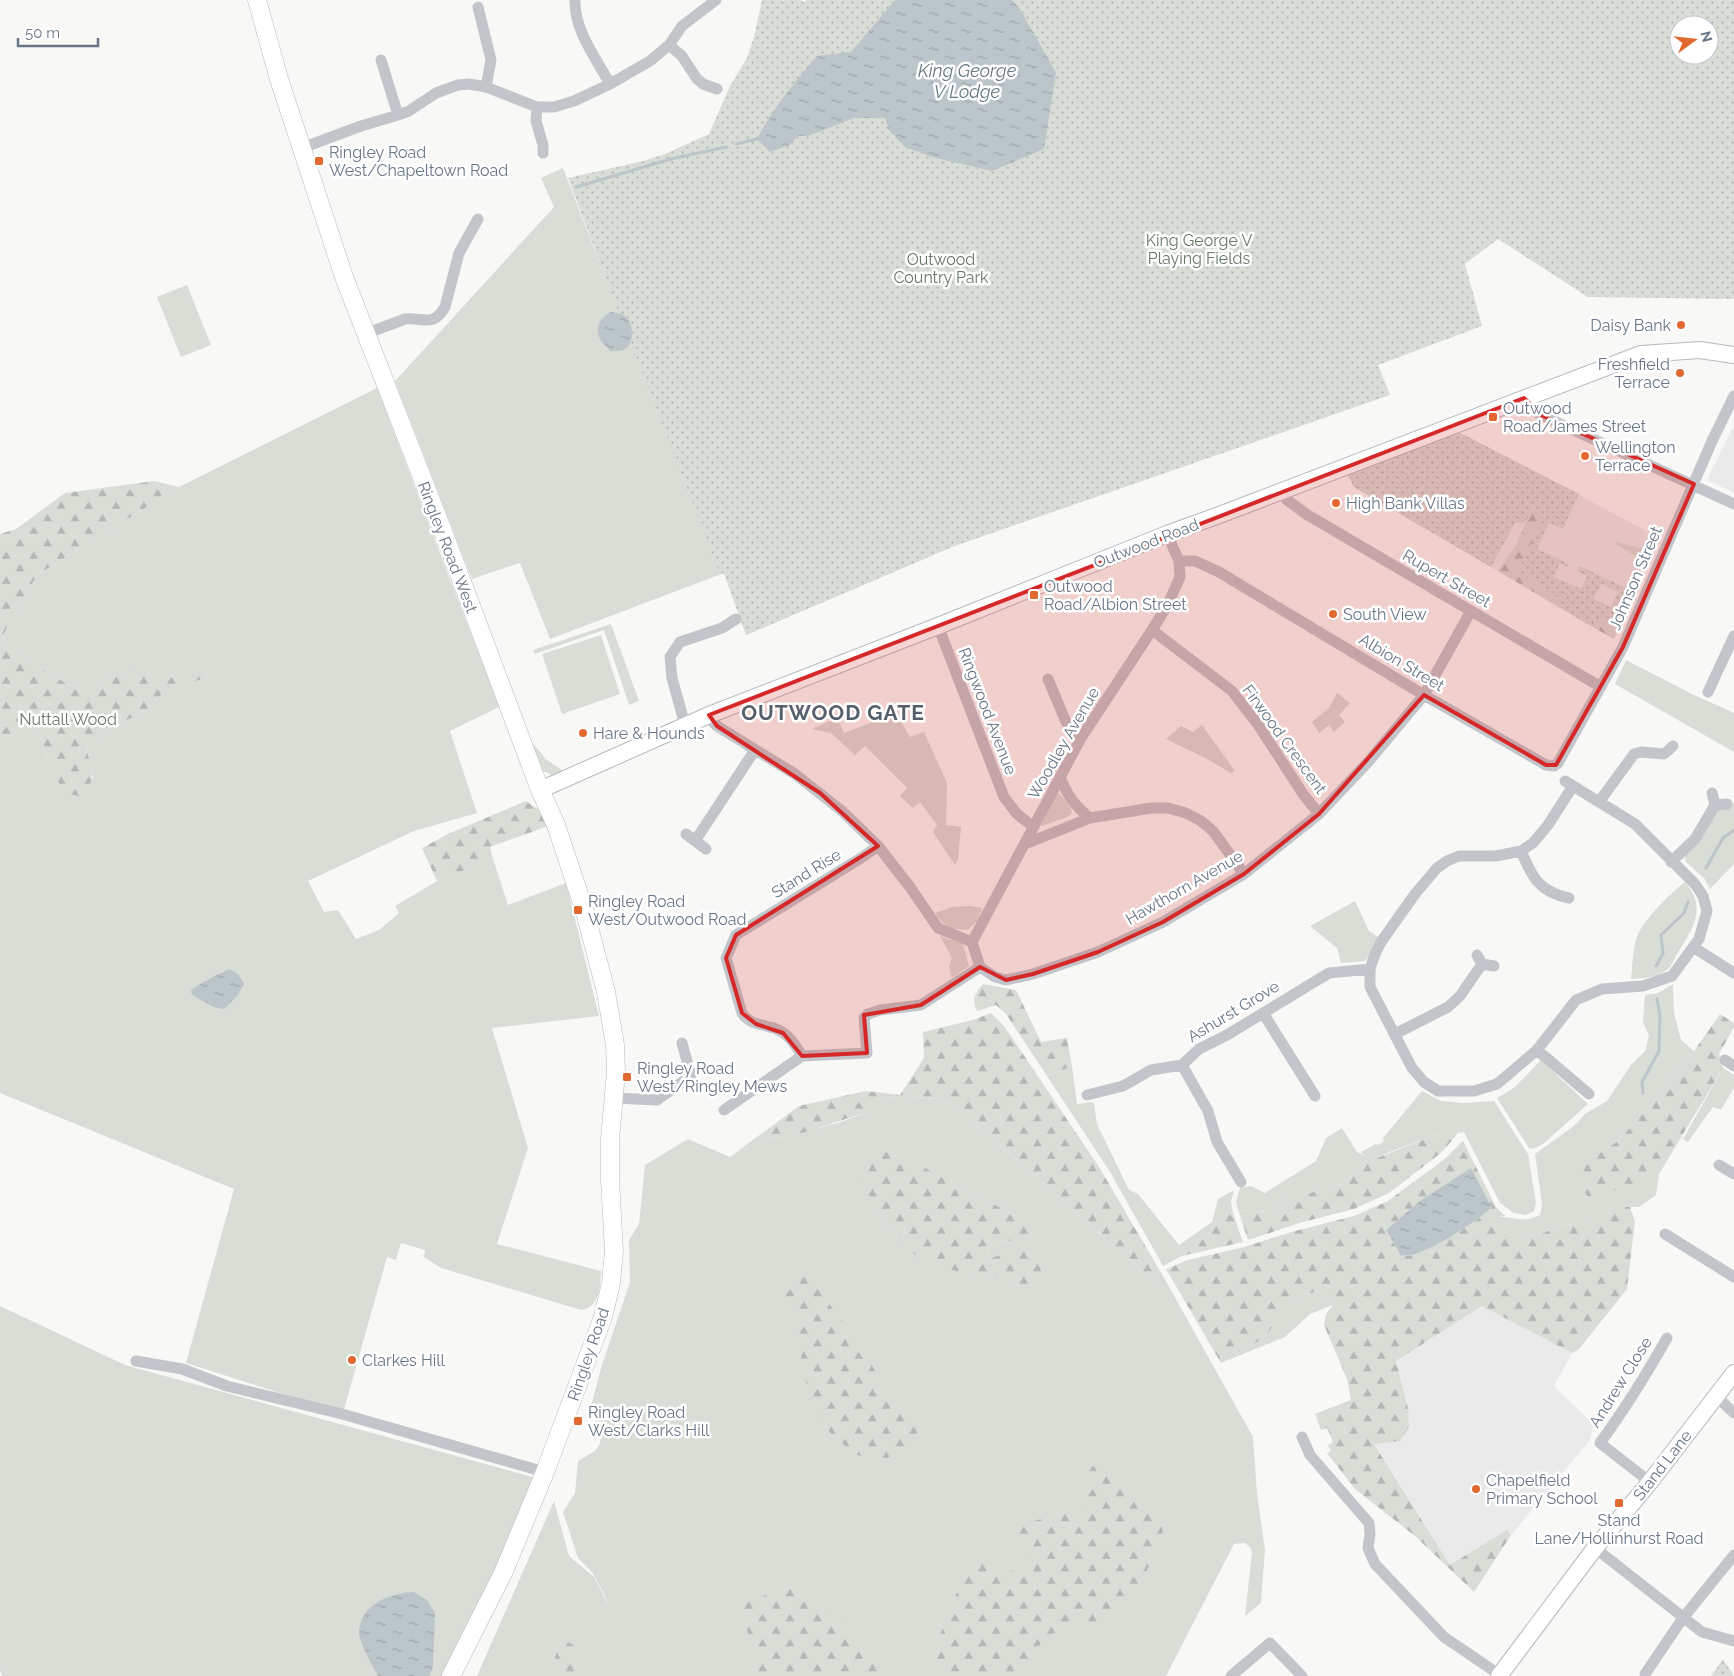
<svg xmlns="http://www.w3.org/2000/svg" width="1734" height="1676" font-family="Raleway,sans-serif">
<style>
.built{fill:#e9eae9}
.green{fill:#d8ddd5;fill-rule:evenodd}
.forest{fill:url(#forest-firs);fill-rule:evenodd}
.park{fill:url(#park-dots);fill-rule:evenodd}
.water{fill:url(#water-ripples)}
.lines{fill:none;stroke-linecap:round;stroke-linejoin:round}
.stream{stroke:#bbc5ca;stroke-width:3}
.secondary-casing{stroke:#b4b9be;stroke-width:18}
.primary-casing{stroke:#b5b9be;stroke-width:19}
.street{stroke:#c2c5ca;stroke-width:11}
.secondary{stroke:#fff;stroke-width:16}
.primary{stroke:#fff;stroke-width:18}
.marked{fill:#d62828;fill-opacity:0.2;stroke:#d62828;stroke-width:4;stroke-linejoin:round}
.poi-dot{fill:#e1682e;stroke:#fff;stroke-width:2}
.labels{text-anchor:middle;stroke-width:5;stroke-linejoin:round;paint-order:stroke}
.poi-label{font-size:16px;fill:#687687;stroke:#fff;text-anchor:start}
.park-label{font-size:16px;fill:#657963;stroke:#fff}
.street-label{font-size:16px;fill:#687687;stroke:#fff}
.water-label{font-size:18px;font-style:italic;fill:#647782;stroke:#fff}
.district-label{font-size:21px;font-weight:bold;letter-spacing:1px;fill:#56606c;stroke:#fff}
</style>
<defs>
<pattern id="forest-firs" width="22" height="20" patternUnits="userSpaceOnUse" patternTransform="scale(1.25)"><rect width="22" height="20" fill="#d8ddd5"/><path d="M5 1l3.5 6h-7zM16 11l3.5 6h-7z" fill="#b3b8b2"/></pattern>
<pattern id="park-dots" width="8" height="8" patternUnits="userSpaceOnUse" patternTransform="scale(1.25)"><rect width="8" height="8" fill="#d8ddd5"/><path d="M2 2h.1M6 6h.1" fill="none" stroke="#b3b8b2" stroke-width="1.8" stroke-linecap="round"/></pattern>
<pattern id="water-ripples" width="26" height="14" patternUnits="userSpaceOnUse" patternTransform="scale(1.25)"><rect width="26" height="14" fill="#bbc5ca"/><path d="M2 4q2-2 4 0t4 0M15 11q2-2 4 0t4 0" fill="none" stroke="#9ca5aa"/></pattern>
</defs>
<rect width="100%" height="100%" fill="#f8f9f6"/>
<!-- built -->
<path class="built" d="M1734 425V493L1707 480Z
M1465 435 1551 480 1659 538 1614 639 1354 487Z
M1482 1306 1572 1353 1554 1386 1594 1425 1590 1440 1511 1535 1474 1592 1450 1565 1374 1443 1400 1441 1408 1408 1396 1361Z"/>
<!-- green -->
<path class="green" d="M563 168 599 261 952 547 746 635 724 573 550 639 520 563 472 579 395 381 554 207 541 178Z
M187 285 211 345 181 357 157 297Z
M377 388 499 707 450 731 477 813 414 831 308 881 324 912 338 910 356 939 379 930 399 913 395 906 437 881 493 859 508 905 566 883 599 1016 492 1028 528 1148 497 1244 601 1271C600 1288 600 1307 581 1310L441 1268 424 1257 425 1250 401 1243 396 1260 387 1257 343 1413 186 1363 234 1189 0 1093V745L10 738 34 711 48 762 93 779 86 744 150 707 162 694 207 676 204 671 162 680 139 669 78 690 7 649 3 642 4 633 37 575 179 487ZM229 969C237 972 241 976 244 984L213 1007 192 995 205 981Z
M1616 542 1637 547 1652 553 1644 570 1640 559 1616 544Z
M611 624 639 701 629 705 604 630 535 654 533 650Z
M601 635 620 694 562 714 542 654Z
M1626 660 1692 694 1734 713V752L1615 684Z
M1337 693 1350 703 1339 715 1345 722 1334 732 1329 725 1319 733 1312 722 1329 708Z
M896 713 910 737 924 732 947 783 946 825 961 827 958 859 955 865 933 832 937 825 920 802 913 808 900 796 907 788 865 746 855 755 831 733 812 729 837 718 844 733Z
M1202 725 1235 771 1231 773 1205 758 1166 739 1181 726 1193 732Z
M534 745 546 759 563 771 552 775 543 771 533 746Z
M1059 793 1071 808 1072 813 1067 817 1042 826 1041 825 1056 794Z
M1734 802V864L1710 889 1704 878 1686 862 1684 854 1721 806H1732Z
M1685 882C1706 907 1695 925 1680 949 1676 955 1673 964 1668 969 1658 978 1643 978 1631 979 1633 964 1632 944 1640 930 1652 911 1668 896 1685 882Z
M1355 901 1369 931 1378 937C1373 944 1371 955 1365 961L1341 963 1337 948 1310 926Z
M970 906 982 908 977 921 968 930C950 929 945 928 935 913L953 907Z
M940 936 963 944 969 966 952 978 949 966 952 958Z
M1673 984 1674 1013 1681 1040 1694 1051 1645 1111 1618 1141 1588 1161 1643 1179 1659 1174 1656 1195 1639 1207H1619L1596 1221 1580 1226 1565 1224 1541 1234 1520 1237 1503 1232 1497 1217C1515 1216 1522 1224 1540 1215L1542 1205 1535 1154 1574 1126 1585 1114 1607 1101 1631 1065 1645 1051 1649 1036 1643 1022 1645 995 1658 993Z
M1541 1060 1588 1104 1543 1144 1533 1149 1529 1148 1497 1098 1515 1087Z
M1072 1066 1077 1104 1092 1102 1094 1104 1097 1124 1129 1190 1138 1194 1179 1245 1212 1222 1218 1199 1234 1190 1231 1202 1233 1213 1218 1218 1208 1235 1182 1256 1163 1266 1110 1172 1047 1076Z
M1723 1068 1734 1075V1088L1721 1110 1713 1107 1688 1142 1683 1139Z
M1422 1091 1441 1101 1463 1103 1494 1101 1528 1154 1536 1203 1534 1211 1526 1215 1514 1213 1500 1203 1464 1132 1435 1135 1392 1151 1372 1160 1343 1184 1295 1197H1284L1277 1209 1260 1212 1238 1210 1236 1202 1240 1188 1251 1186 1265 1193 1316 1161 1326 1138 1342 1128 1357 1152 1365 1156 1361 1152 1376 1144 1378 1145 1384 1141 1383 1138Z
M900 1095 935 1099 954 1105 1155 1282 1163 1276 1253 1437 1257 1494 1265 1550 1261 1603 1245 1616 1252 1553 1250 1547 1245 1543 1234 1544 1166 1676H477L554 1501 569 1556 594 1577 608 1604 605 1596 592 1572 578 1558 563 1512 575 1493 578 1461 595 1451 600 1444 601 1435 591 1406 602 1365 630 1282 629 1240 639 1224 645 1165 688 1139 730 1157 763 1138 785 1137 841 1122 867 1112 877 1100ZM854 1162 963 1190 1008 1211 1027 1224 1023 1240 1000 1242 990 1245 987 1252 992 1258 1001 1255 1020 1287 998 1278 961 1272 917 1257 895 1235 875 1210Z
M1320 1290 1333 1305 1310 1314 1285 1337 1221 1363 1261 1340 1301 1296Z
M0 1306 125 1365 536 1478 459 1650 443 1676H2L0 1670Z"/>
<!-- forest -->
<path class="forest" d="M154 481 179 487 37 575 4 633 3 641 7 649 78 690 139 669 146 670 162 680 204 670 207 677 162 694 150 707 86 744C89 764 100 782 80 796L68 794 62 790 48 762 34 711 10 738 0 745V534L16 529 65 493Z
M1537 509 1544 515 1518 572 1560 597 1555 605 1498 571 1516 545 1531 511Z
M1634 588 1636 589 1614 639 1591 626C1600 618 1607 618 1618 618Z
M526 801 539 810 548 826 490 847 493 859 437 881 422 848 448 834Z
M983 984 1016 990 1041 1042 1067 1038 1072 1066 1047 1076 1006 1014 996 1005 977 1011C971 998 975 994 983 984Z
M991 1013 1004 1026 1099 1167 1163 1276 1155 1282 954 1105 935 1099 900 1095 877 1100 867 1112 809 1131 785 1137 763 1138 730 1157 799 1106 866 1091 900 1095 924 1058 923 1032 973 1020Z
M1720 1014 1734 1023V1027L1719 1054 1723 1068 1659 1174 1608 1193 1588 1197 1578 1181 1588 1161 1618 1141 1645 1111 1694 1051Z
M1459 1132 1442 1152 1389 1193 1354 1209 1303 1222 1248 1240 1238 1210 1260 1212 1277 1209 1284 1197H1295L1343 1184 1372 1160 1435 1135Z
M1463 1141 1496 1207 1505 1216 1497 1217 1504 1232 1520 1237 1541 1234 1565 1224 1580 1226 1596 1221 1619 1207H1630L1635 1221 1627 1289 1579 1349 1572 1353 1482 1306 1396 1361 1408 1408 1409 1427 1400 1441 1374 1444 1450 1565 1507 1530 1511 1535 1474 1592 1415 1536 1355 1489 1327 1453 1331 1451 1328 1445 1333 1442 1327 1428 1321 1430 1315 1414 1351 1400 1347 1379 1324 1325 1326 1314 1333 1305 1320 1290 1301 1296 1261 1340 1221 1363 1166 1269 1188 1260 1244 1247 1291 1232 1354 1216 1388 1201 1446 1158ZM1471 1168 1492 1207C1480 1220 1429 1252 1412 1255 1409 1256 1404 1255 1401 1256L1386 1230 1421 1200Z
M886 1152 915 1162 963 1190 1008 1211 1027 1224 1029 1234 1023 1240 1000 1242 990 1245 987 1252 992 1258C1009 1252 1017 1245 1034 1253L1041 1270 1038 1282 1020 1287 998 1278 961 1272 939 1267 917 1257 895 1235 875 1210 853 1162 860 1163Z
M1233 1213 1243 1242 1182 1256 1208 1235 1218 1218Z
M789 1272H806L850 1332 852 1348 869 1360 893 1404 905 1418 914 1420 918 1431 907 1447 887 1458 856 1455 831 1434 810 1403 799 1345 797 1322 786 1305 784 1287Z
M1101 1461 1127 1488 1146 1502 1162 1523 1163 1541 1152 1560 1136 1592 1111 1619 1072 1626 1049 1635 1029 1656 1021 1676H934L933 1669 935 1647 966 1570 980 1561H985L989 1569 1003 1574 1026 1566 1029 1556 1016 1534 1018 1529 1030 1522 1053 1516 1078 1512 1086 1505V1485L1091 1468Z
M791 1586 834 1613 887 1676H759L745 1622 736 1605Z
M567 1642 572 1644 575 1649 578 1676H553C554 1663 554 1648 567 1642Z"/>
<!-- park -->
<path class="park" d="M762 0H782L783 1 785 0H801L804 2 807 0H1734V299L1588 297 1498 239 1465 264 1482 326 1378 365 1390 395 952 547 746 635 724 573 720 574 631 343 632 336 626 317 619 313 568 178 643 161 665 154 709 134 730 86 747 58 754 37ZM1679 25H1709V55H1679Z
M1458 432 1579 494 1563 529 1549 523 1537 549 1569 564 1567 567 1560 563 1554 577 1581 589 1587 576 1577 571 1580 566 1632 591 1618 619C1607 618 1600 618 1591 626L1555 605 1560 597 1518 572 1544 515 1537 509 1531 511 1526 522 1515 523 1491 567 1354 487 1347 474ZM1601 584 1618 592 1611 607 1594 599Z
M1723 1659 1734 1676H1711Z"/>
<!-- water -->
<path class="water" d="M895 0H1012L1020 9 1056 73 1044 149 992 171 932 157 905 147 889 130 885 118H854L808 136H798L790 145 770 152 757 139C773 108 794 83 817 56L851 52Z
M611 312C616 313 623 313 626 317 634 326 635 345 623 350 619 351 614 351 610 351 607 347 602 343 600 339 594 327 601 317 611 312Z
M229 969C237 972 241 976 244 984L238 995 224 1009 213 1007 192 995 191 990 205 981Z
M1471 1168 1492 1207C1480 1220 1429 1252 1412 1255 1409 1256 1404 1255 1401 1256L1386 1230 1421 1200Z
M414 1592 427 1600 435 1613 433 1667 429 1676H378C373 1667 359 1641 359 1633 360 1604 390 1593 414 1592Z"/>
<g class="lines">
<!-- stream -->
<path class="stream" d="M736 144 757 139
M576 187 671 159 726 147
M1706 868 1723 838 1734 830
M1656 966 1663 954 1661 935 1684 913 1688 902
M1643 1093 1642 1082 1659 1051 1660 1016 1657 999"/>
<defs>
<path id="secondary" d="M540 790 709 715 938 626 1167 534 1222 514 1641 354 1700 350 1734 355
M1499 1676 1595 1548 1650 1482 1734 1373"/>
<path id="primary" d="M257 0 279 79 344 277 446 539 540 790 556 825 585 912 606 992 615 1045 616 1072 610 1139V1180L614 1251 611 1283 603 1317 545 1472 504 1571 451 1676"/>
</defs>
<!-- secondary casing -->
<use href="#secondary" class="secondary-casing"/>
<!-- primary casing -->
<use href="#primary" class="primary-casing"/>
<!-- street -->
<path class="street" d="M575 0C574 30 596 58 610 84
M478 7 491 60 486 87
M669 45 682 56 697 79 703 84 717 89
M381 60 398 115
M537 107 536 121 543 145V153
M302 148 361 126 398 115 409 111 436 93 458 85 469 84 486 87 537 107H554L574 101 610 84 650 61 669 45 682 26 716 0
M365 334 405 319C423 317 433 328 445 307L459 253 478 219
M1524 398 1529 408 1541 415 1734 504
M1282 492 1287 500 1306 514 1601 687
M1167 534 1179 561H1195L1219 572 1424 695 1546 765 1554 766 1558 763 1623 647 1712 441 1734 396
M938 626 1004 797 1017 814 1034 827
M1152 630 1232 691 1259 726 1303 794 1319 814
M1048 679 1066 722 1081 738
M1708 692 1734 636
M709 715 711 720 717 726 795 774 842 811 878 846 910 887 938 928 972 942
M685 725 672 678 670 657 680 642 722 628 736 619
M1060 777C1067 795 1075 806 1090 818
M1565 781 1635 824 1695 884 1703 896 1707 911 1699 939 1672 976 1643 986 1602 989 1576 1000 1537 1050 1497 1084 1474 1091H1438L1424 1082 1412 1068 1370 987V969L1375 954 1381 942 1415 894 1437 868 1447 861 1459 856H1496L1521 851 1533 843 1548 825 1573 786
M1712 793 1715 805 1727 804
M1599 802 1634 754 1641 752 1664 754 1673 746
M686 834 706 849
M695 841 755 750
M1025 844 1090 818 1151 808H1168L1186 813 1201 821 1213 831 1244 874
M1521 851C1532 877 1539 892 1569 898
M1671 862 1695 839 1715 805
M972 942 980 967 995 977 1006 980 1033 974 1098 952 1163 922 1244 874 1319 814 1369 761 1424 695 1471 611
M972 942 1081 738 1152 630 1168 604 1180 577 1179 561
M1693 947 1734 973
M1477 955 1482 964 1494 966
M1263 1013 1315 1096
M1395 1034 1448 1007 1460 996 1482 964
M1537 1050 1589 1094
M802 1056 867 1053 864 1018 868 1014 880 1010 921 1005 980 967
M1725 1060 1734 1066
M1182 1065 1208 1111 1217 1142 1241 1182
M1087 1095 1123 1086 1151 1070 1182 1065 1199 1049 1227 1035 1329 973 1370 969
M615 1098 657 1100 691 1076 682 1043
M724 1110 802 1056C795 1044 788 1033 774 1028 762 1024 750 1025 742 1013L726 958 736 935 861 858 878 846
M1719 1165 1734 1174
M1665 1234 1734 1277
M136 1361 182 1369 227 1386 342 1414 545 1472
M1716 1396 1734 1413
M1302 1437 1310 1455 1369 1523 1370 1534 1368 1548 1375 1564 1444 1637 1500 1675
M1650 1482 1600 1443C1625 1409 1646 1375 1667 1338
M1595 1548 1702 1632 1734 1641
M1645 1674 1683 1618 1734 1555
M1231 1676 1270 1643 1302 1676"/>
<!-- secondary -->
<use href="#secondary" class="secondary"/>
<!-- primary -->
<use href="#primary" class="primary"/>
</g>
<!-- marked area -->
<path class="marked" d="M1524 398 1541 415 1694 484 1623 647 1556 765H1546L1424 695 1319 814 1244 874 1163 922 1098 952 1033 974 1006 980 980 967 921 1005 864 1015 867 1053 802 1056 783 1033 756 1024 742 1013 726 958 736 935 878 846 820 793 717 726 709 715Z"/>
<!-- markers -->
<g class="poi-dot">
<rect x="314" y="156" width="10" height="10" rx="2.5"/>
<circle cx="1681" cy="325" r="5"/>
<circle cx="1680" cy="373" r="5"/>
<rect x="1488" y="412" width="10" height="10" rx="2.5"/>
<circle cx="1585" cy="456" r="5"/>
<circle cx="1336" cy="503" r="5"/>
<rect x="1029" y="590" width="10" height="10" rx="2.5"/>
<circle cx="1333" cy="614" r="5"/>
<circle cx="583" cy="733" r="5"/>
<rect x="573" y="905" width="10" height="10" rx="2.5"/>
<rect x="622" y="1072" width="10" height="10" rx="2.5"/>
<circle cx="352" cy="1360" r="5"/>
<rect x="573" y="1416" width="10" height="10" rx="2.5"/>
<circle cx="1476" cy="1489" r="5"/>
<rect x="1614" y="1498" width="10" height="10" rx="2.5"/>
</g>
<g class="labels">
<!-- poi labels -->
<g class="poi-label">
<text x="329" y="158">Ringley Road<tspan x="329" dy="18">West/Chapeltown Road</tspan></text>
<text x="1671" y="331" text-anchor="end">Daisy Bank</text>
<text x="1670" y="370" text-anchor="end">Freshfield<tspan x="1670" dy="18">Terrace</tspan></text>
<text x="1503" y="414">Outwood<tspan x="1503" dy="18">Road/James Street</tspan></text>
<text x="1595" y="453">Wellington<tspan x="1595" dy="18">Terrace</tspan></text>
<text x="1346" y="509">High Bank Villas</text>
<text x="1044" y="592">Outwood<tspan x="1044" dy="18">Road/Albion Street</tspan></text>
<text x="1343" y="620">South View</text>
<text x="593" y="739">Hare &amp; Hounds</text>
<text x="588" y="907">Ringley Road<tspan x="588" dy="18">West/Outwood Road</tspan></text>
<text x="637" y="1074">Ringley Road<tspan x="637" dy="18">West/Ringley Mews</tspan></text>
<text x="362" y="1366">Clarkes Hill</text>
<text x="588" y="1418">Ringley Road<tspan x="588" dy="18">West/Clarks Hill</tspan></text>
<text x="1486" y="1486">Chapelfield<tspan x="1486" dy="18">Primary School</tspan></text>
<text x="1619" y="1526" text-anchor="middle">Stand<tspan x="1619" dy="18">Lane/Hollinhurst Road</tspan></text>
</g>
<!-- park labels -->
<g class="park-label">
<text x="1199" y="246">King George V<tspan x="1199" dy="18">Playing Fields</tspan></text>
<text x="941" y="265">Outwood<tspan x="941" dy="18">Country Park</tspan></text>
<text x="68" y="725">Nuttall Wood</text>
</g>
<!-- street labels -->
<g class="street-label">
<text transform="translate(1146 543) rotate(-21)" y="6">Outwood Road</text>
<text transform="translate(448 547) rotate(69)" y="6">Ringley Road West</text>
<text transform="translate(1447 578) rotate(30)" y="6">Rupert Street</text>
<text transform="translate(1635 578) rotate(-67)" y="6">Johnson Street</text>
<text transform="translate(1402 662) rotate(31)" y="6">Albion Street</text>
<text transform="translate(988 711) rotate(69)" y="6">Ringwood Avenue</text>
<text transform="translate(1285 739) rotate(54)" y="6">Firwood Crescent</text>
<text transform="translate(1063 743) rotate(-60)" y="6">Woodley Avenue</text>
<text transform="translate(806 873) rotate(-32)" y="6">Stand Rise</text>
<text transform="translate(1184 887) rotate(-30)" y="6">Hawthorn Avenue</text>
<text transform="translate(1233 1011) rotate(-31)" y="6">Ashurst Grove</text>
<text transform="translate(588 1354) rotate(-71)" y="6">Ringley Road</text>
<text transform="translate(1620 1382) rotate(-58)" y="6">Andrew Close</text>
<text transform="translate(1662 1465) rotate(-52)" y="6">Stand Lane</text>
</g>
<!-- water labels -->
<g class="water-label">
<text x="967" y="77">King George<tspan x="967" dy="21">V Lodge</tspan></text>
</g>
<!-- district labels -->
<g class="district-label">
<text x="833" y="720">OUTWOOD GATE</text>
</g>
</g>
<!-- north arrow -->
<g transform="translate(1694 40) rotate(75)"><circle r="24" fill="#ffffff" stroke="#c3c8cf"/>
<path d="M0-4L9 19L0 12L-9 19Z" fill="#e1682e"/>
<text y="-8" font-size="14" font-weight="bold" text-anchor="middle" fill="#687687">N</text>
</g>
<!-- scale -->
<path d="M18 38v8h80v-8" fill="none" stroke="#687687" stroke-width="2.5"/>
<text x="25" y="38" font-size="15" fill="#687687" stroke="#ffffff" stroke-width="4" paint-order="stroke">50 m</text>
</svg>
